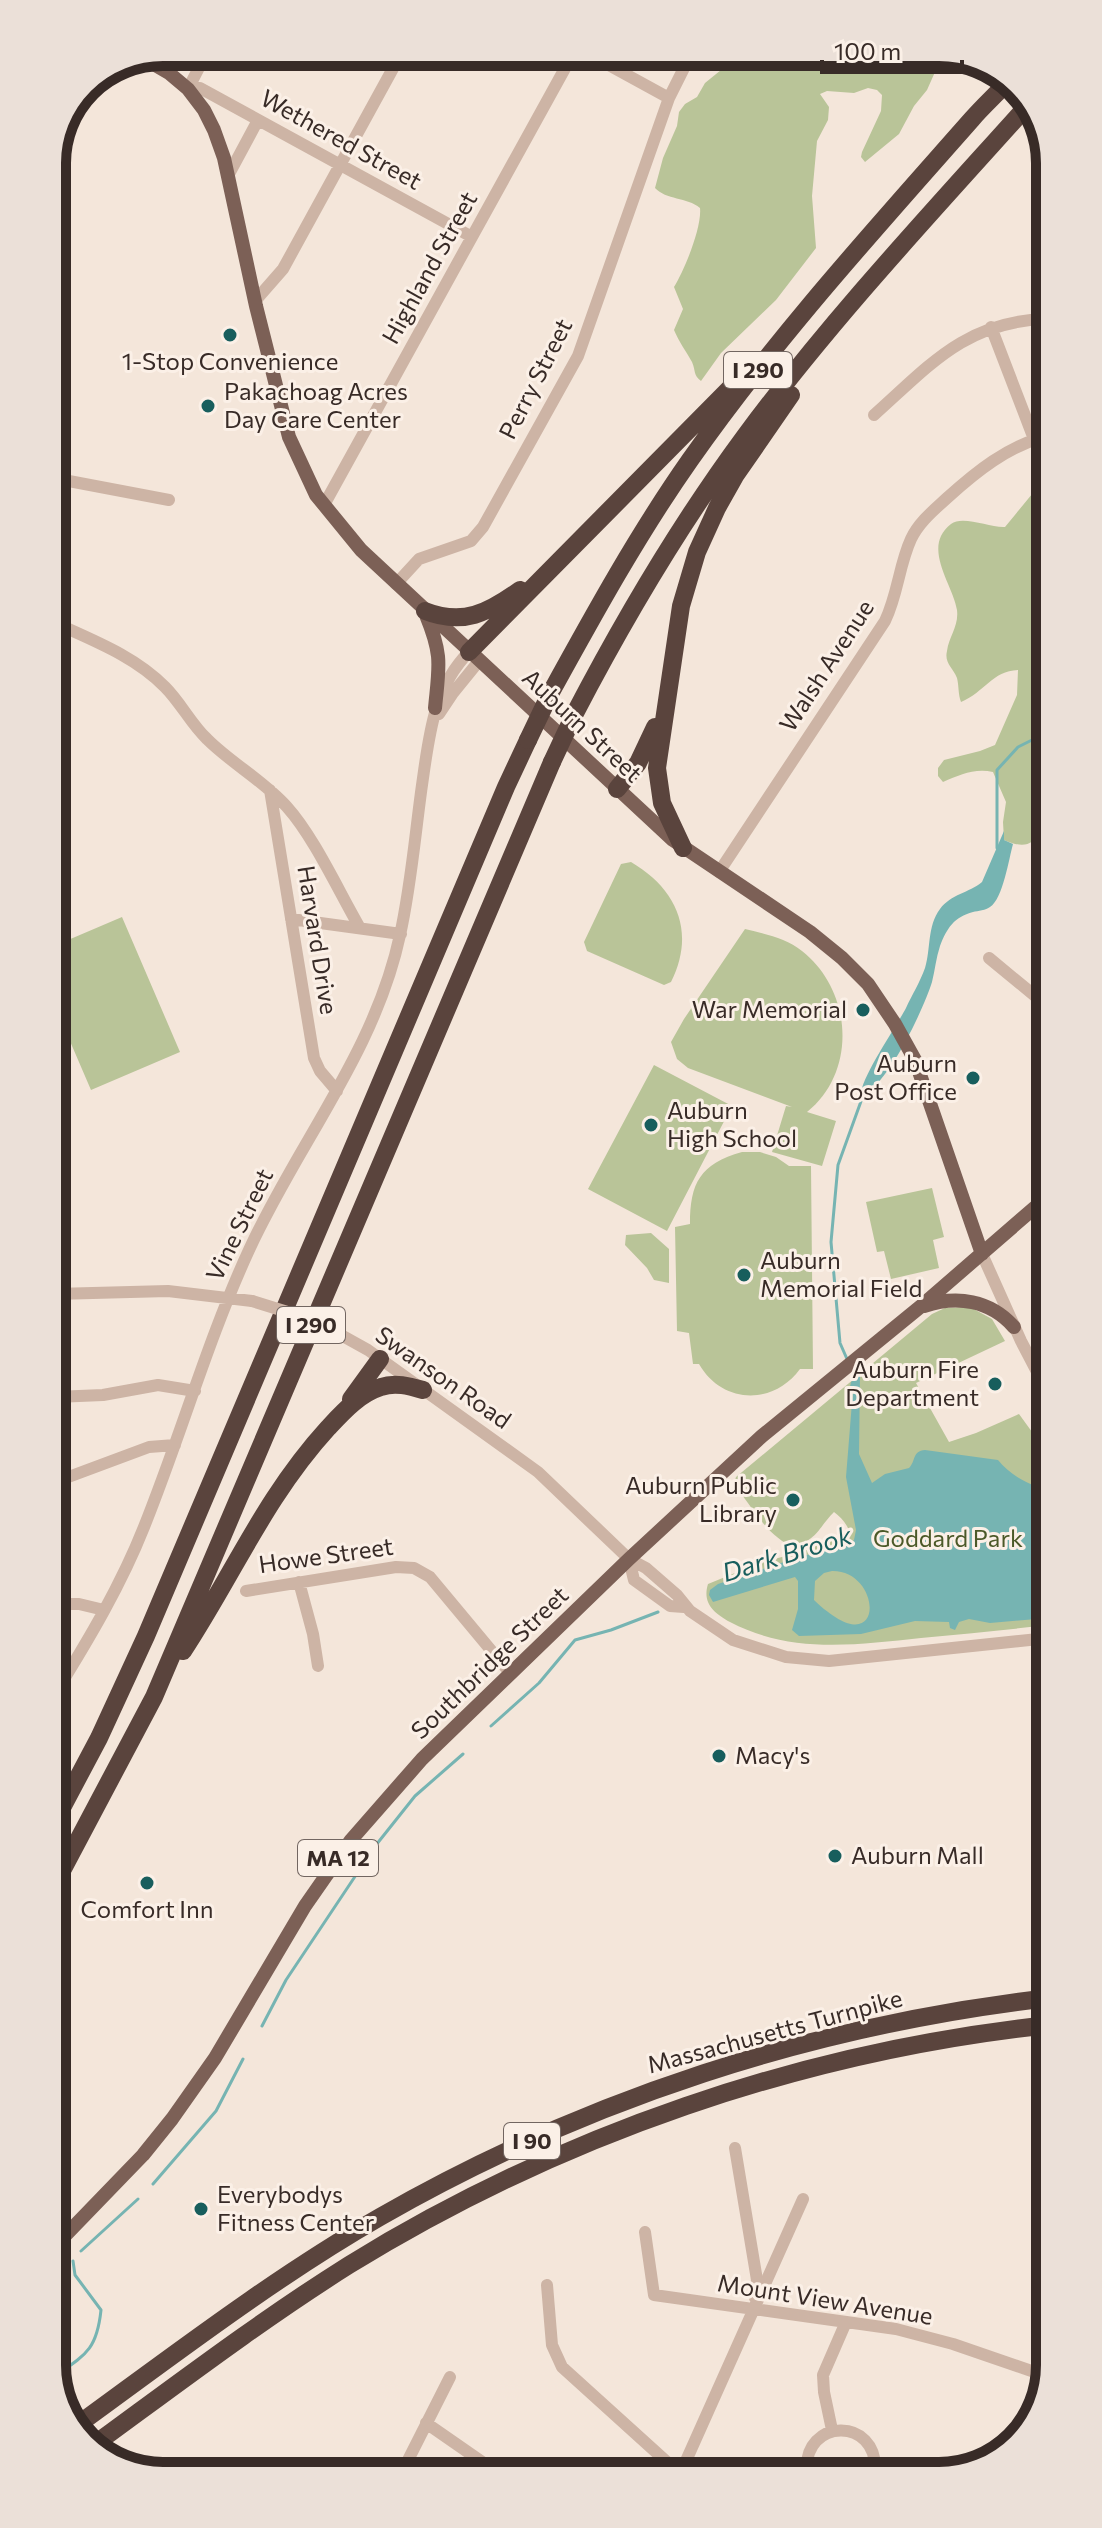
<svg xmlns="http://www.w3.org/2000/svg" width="1102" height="2528" font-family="Commissioner,sans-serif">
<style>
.green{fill:#b9c498}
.water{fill:#76b4b2;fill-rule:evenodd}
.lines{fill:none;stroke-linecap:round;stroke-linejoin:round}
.stream{stroke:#76b4b2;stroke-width:3}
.minor{stroke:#cdb4a5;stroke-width:12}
.major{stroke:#7c6056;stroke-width:14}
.highway{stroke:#5a443d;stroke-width:18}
.minor-bridge{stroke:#cdb4a5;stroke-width:12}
.highway-bridge{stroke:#5a443d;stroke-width:18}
.poi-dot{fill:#185e5d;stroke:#fbf0e7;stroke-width:3}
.labels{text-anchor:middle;stroke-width:6;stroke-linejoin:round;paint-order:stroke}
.shield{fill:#fbf0e7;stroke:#726661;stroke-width:2}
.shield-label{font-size:22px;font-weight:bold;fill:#382b27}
.street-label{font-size:24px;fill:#382b27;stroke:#fbf0e7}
.poi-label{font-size:24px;fill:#382b27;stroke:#fbf0e7;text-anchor:start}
.park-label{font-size:24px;fill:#4b5928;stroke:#fbf0e7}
.water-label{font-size:26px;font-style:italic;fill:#185e5d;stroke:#fbf0e7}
.rim{fill:none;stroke:#382b27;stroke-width:10}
</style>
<rect width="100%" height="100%" fill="#f4e6da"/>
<!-- green -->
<path class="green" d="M813 52 948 53 939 63 927 90 914 106 899 134 865 162 861 157 862 152 881 111 882 95 877 90 868 88 854 93 827 91 820 94 829 107 828 120 817 141 812 196 816 248 776 300 721 353 701 381C693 375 696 371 692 362 686 351 679 342 674 330L683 309 674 287C685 269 702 227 700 208 687 197 666 200 655 188L663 158 677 126 679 112 685 104 697 97 705 83 721 70 746 71 768 54 777 55 785 64 794 68Z
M1045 485V607L1042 615 1046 631V833C1028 843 1028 850 1004 840L1003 822 1006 802 993 772C974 768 960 775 943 782L938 776V768L944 760 980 751 995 745 1017 695 1018 670C992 671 985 692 961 702 958 694 959 686 957 678 953 668 944 663 947 651 949 636 959 626 957 610 953 584 921 547 951 524 963 515 990 528 1005 527L1037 488Z
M631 862C677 889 696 932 671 982L664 985 587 951 584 942 621 864Z
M122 917 180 1052 91 1090 54 1004V946Z
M745 929C765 934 786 938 802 951 852 990 858 1071 807 1112L836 1121 822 1166 772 1152 786 1106 792 1107 688 1068 677 1059 671 1042 684 1019Z
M654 1065 732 1106 667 1231 588 1189Z
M742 1152H760L776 1157 789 1166H811L813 1369H800C773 1406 722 1404 699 1364H693L689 1333 677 1331 675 1227 690 1224C690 1183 700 1164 742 1152Z
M932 1188 944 1237 933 1240 939 1268 891 1279 884 1251 877 1252 866 1202Z
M651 1233 669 1249V1283L654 1280 647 1268 625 1245 626 1235Z
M970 1307 992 1319 1005 1341 916 1383 949 1442 976 1433 1019 1414 1048 1454V1625C1006 1630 963 1634 921 1638 854 1645 791 1654 730 1622 714 1613 702 1603 708 1584L757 1564 807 1550 829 1539 850 1537C850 1527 842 1518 834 1512 818 1528 819 1538 794 1547 768 1538 750 1504 734 1484L736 1477 932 1314 945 1308Z"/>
<!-- water -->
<path class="water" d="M1004 831V840L1013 844C1009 858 1003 899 990 907 986 910 978 911 973 912 954 917 947 928 940 946 936 958 935 970 932 982 924 1008 887 1088 861 1095 860 1079 896 1027 906 1008 912 995 920 982 925 968 931 949 927 926 940 909 951 894 969 893 982 882Z
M860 1375 859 1454 872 1483 885 1474 909 1468C916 1461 912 1451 925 1450L998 1460C1007 1471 1022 1482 1037 1486L1048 1507V1618L990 1623 969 1619 959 1622 955 1630 950 1628 949 1622 915 1621 861 1634 799 1636 792 1630 798 1609V1581L795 1577 713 1602 709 1595 710 1590 718 1584 799 1557 850 1544 854 1540 856 1530 846 1477 853 1390 850 1387 851 1382ZM832 1571C884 1570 886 1669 814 1600L815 1581 824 1573Z"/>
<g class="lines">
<!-- stream -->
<path class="stream" d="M997 848V770L1018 747 1046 733
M847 1359 840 1343 831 1242 838 1165 864 1093
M491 1726 539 1683 575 1640 611 1630 658 1612
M262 2026 286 1980 376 1845 415 1796 463 1754
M153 2184 216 2111 243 2059
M81 2251 138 2199
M58 2374C87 2354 97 2348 101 2310L75 2275 73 2261"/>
<!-- minor -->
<path class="minor" d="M585 52 669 98
M188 89 200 88 472 237
M188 89 207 52
M228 176 258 120
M255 301 283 269 402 52
M991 327 1034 439
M874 415C930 365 965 322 1045 319
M53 478 169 500
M324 505 574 52
M396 584 419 559 471 541 483 527 578 356 669 98 692 52
M53 622C92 640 135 656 165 687 181 703 191 724 207 739 232 764 263 780 287 807 314 837 339 892 360 928
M439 714 453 693 479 661
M270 790 314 1058 320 1071 337 1091
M719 872 885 621C898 594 899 565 911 539 919 522 934 510 947 498 978 470 1006 448 1045 436
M291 919 401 934
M989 958 1046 1005
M982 1254 1021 1341 1047 1391
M55 1294 168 1291 252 1301
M341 1335 368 1350 538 1472 629 1559 646 1568 677 1595 690 1611 733 1640 786 1657 829 1661 1048 1638
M55 1397 103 1395 158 1385 195 1391
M55 1482 149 1447 175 1445
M629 1559 634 1580 670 1606 684 1607
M299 1582 313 1634 318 1666
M246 1591 396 1567 414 1568 430 1577 510 1673
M56 1604H79L104 1610
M56 1692C89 1639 121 1585 144 1527 181 1435 208 1339 249 1250 298 1143 375 1052 400 935 411 886 415 835 422 785 429 737 433 688 469 652
M735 2148 757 2280 755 2298
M645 2232 654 2295 896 2329 953 2344 1046 2376
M547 2285 552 2345 562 2367 678 2472
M426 2423 498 2473
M832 2430 824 2392 823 2375 846 2322
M807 2471C803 2418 878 2416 875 2471
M681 2472 803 2199
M401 2474 450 2377"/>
<!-- major -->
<path class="major" d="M145 59 169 73 188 89 204 110 214 130 224 158 256 306 289 437 316 495 361 550 673 840 810 932 842 958 868 984 895 1024 915 1060 982 1254
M426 615C443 656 439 666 435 708
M924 1306C957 1295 990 1300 1014 1327
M57 2244 143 2155 172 2119 215 2058 305 1906 351 1840 422 1759 629 1559 762 1436 920 1307 1047 1197"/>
<!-- highway -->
<path class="highway" d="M425 611C463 626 488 613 520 590
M469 652 737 381
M550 694C594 614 638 534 690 460 775 339 875 229 972 119 984 105 998 93 1010 79
M574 715C624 619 680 524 745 436 831 320 931 213 1028 105
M617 789 638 763 655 727
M683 848 662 803 657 768 681 606 697 552 717 508 735 476 791 395
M351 1399 380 1359
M183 1651C233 1575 265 1497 328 1428 343 1412 359 1394 381 1387 395 1382 409 1386 423 1390
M56 1819 99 1738 146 1636 506 787 528 740
M56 1882 154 1697 552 762
M76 2426C175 2354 274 2278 380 2217 586 2099 814 2025 1049 1998
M91 2447C176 2385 260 2321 349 2265 560 2135 803 2051 1049 2025"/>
<!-- minor-bridge -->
<path class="minor-bridge" d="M252 1301 310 1319 341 1335"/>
<!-- highway-bridge -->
<path class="highway-bridge" d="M528 740 550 694
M552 762 574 715"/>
</g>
<!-- markers -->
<g class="poi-dot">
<circle cx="230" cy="335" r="8"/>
<circle cx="208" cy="406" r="8"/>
<circle cx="863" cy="1010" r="8"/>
<circle cx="973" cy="1078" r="8"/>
<circle cx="651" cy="1125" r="8"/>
<circle cx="744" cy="1275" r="8"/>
<circle cx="995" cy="1384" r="8"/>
<circle cx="793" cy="1500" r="8"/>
<circle cx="719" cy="1756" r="8"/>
<circle cx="835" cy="1856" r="8"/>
<circle cx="147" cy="1883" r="8"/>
<circle cx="201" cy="2209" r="8"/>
</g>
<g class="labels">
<!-- shield labels -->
<g class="shield">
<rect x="724" y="352" width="68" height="36" rx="6"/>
<rect x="277" y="1307" width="68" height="36" rx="6"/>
<rect x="298" y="1840" width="80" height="36" rx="6"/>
<rect x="504" y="2123" width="56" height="36" rx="6"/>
</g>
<g class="shield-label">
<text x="758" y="378">I 290</text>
<text x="311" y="1333">I 290</text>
<text x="338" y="1866">MA 12</text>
<text x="532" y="2149">I 90</text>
</g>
<!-- street labels -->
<g class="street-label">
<text transform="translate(341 140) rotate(29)" y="8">Wethered Street</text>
<text transform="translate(430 268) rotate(-61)" y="8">Highland Street</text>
<text transform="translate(536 379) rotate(-63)" y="8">Perry Street</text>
<text transform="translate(827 666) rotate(-57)" y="8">Walsh Avenue</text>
<text transform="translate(582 726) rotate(43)" y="8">Auburn Street</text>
<text transform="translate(317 940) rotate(81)" y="8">Harvard Drive</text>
<text transform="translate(240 1225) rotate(-64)" y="8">Vine Street</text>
<text transform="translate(443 1378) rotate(35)" y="8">Swanson Road</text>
<text transform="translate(326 1556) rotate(-8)" y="8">Howe Street</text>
<text transform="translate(490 1663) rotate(-44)" y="8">Southbridge Street</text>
<text transform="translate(775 2032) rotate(-15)" y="8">Massachusetts Turnpike</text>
<text transform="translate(825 2300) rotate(9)" y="8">Mount View Avenue</text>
</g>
<!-- poi labels -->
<g class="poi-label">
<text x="230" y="370" text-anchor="middle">1-Stop Convenience</text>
<text x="224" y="400">Pakachoag Acres<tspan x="224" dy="28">Day Care Center</tspan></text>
<text x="847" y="1018" text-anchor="end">War Memorial</text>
<text x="957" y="1072" text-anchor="end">Auburn<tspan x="957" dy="28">Post Office</tspan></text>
<text x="667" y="1119">Auburn<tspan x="667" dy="28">High School</tspan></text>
<text x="760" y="1269">Auburn<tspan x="760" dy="28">Memorial Field</tspan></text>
<text x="979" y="1378" text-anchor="end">Auburn Fire<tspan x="979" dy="28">Department</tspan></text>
<text x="777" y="1494" text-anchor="end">Auburn Public<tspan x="777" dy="28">Library</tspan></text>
<text x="735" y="1764">Macy's</text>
<text x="851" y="1864">Auburn Mall</text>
<text x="147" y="1918" text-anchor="middle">Comfort Inn</text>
<text x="217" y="2203">Everybodys<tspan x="217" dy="28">Fitness Center</tspan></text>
</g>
<!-- park labels -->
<g class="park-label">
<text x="948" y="1547">Goddard Park</text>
</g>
<!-- water labels -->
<g class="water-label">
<text transform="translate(787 1554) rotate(-17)" y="9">Dark Brook</text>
</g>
</g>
<!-- crop -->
<path d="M0 0H1102V2528H0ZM163 66H939A97 97 0 0 1 1036 163V2365A97 97 0 0 1 939 2462H163A97 97 0 0 1 66 2365V163A97 97 0 0 1 163 66Z" fill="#ebe0d8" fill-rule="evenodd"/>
<path class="rim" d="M163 66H939A97 97 0 0 1 1036 163V2365A97 97 0 0 1 939 2462H163A97 97 0 0 1 66 2365V163A97 97 0 0 1 163 66Z"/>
<!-- scale -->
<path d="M822 60v12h140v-12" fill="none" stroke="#382b27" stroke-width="4"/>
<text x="834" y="60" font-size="24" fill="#382b27" stroke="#fbf0e7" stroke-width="6" paint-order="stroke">100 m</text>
</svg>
